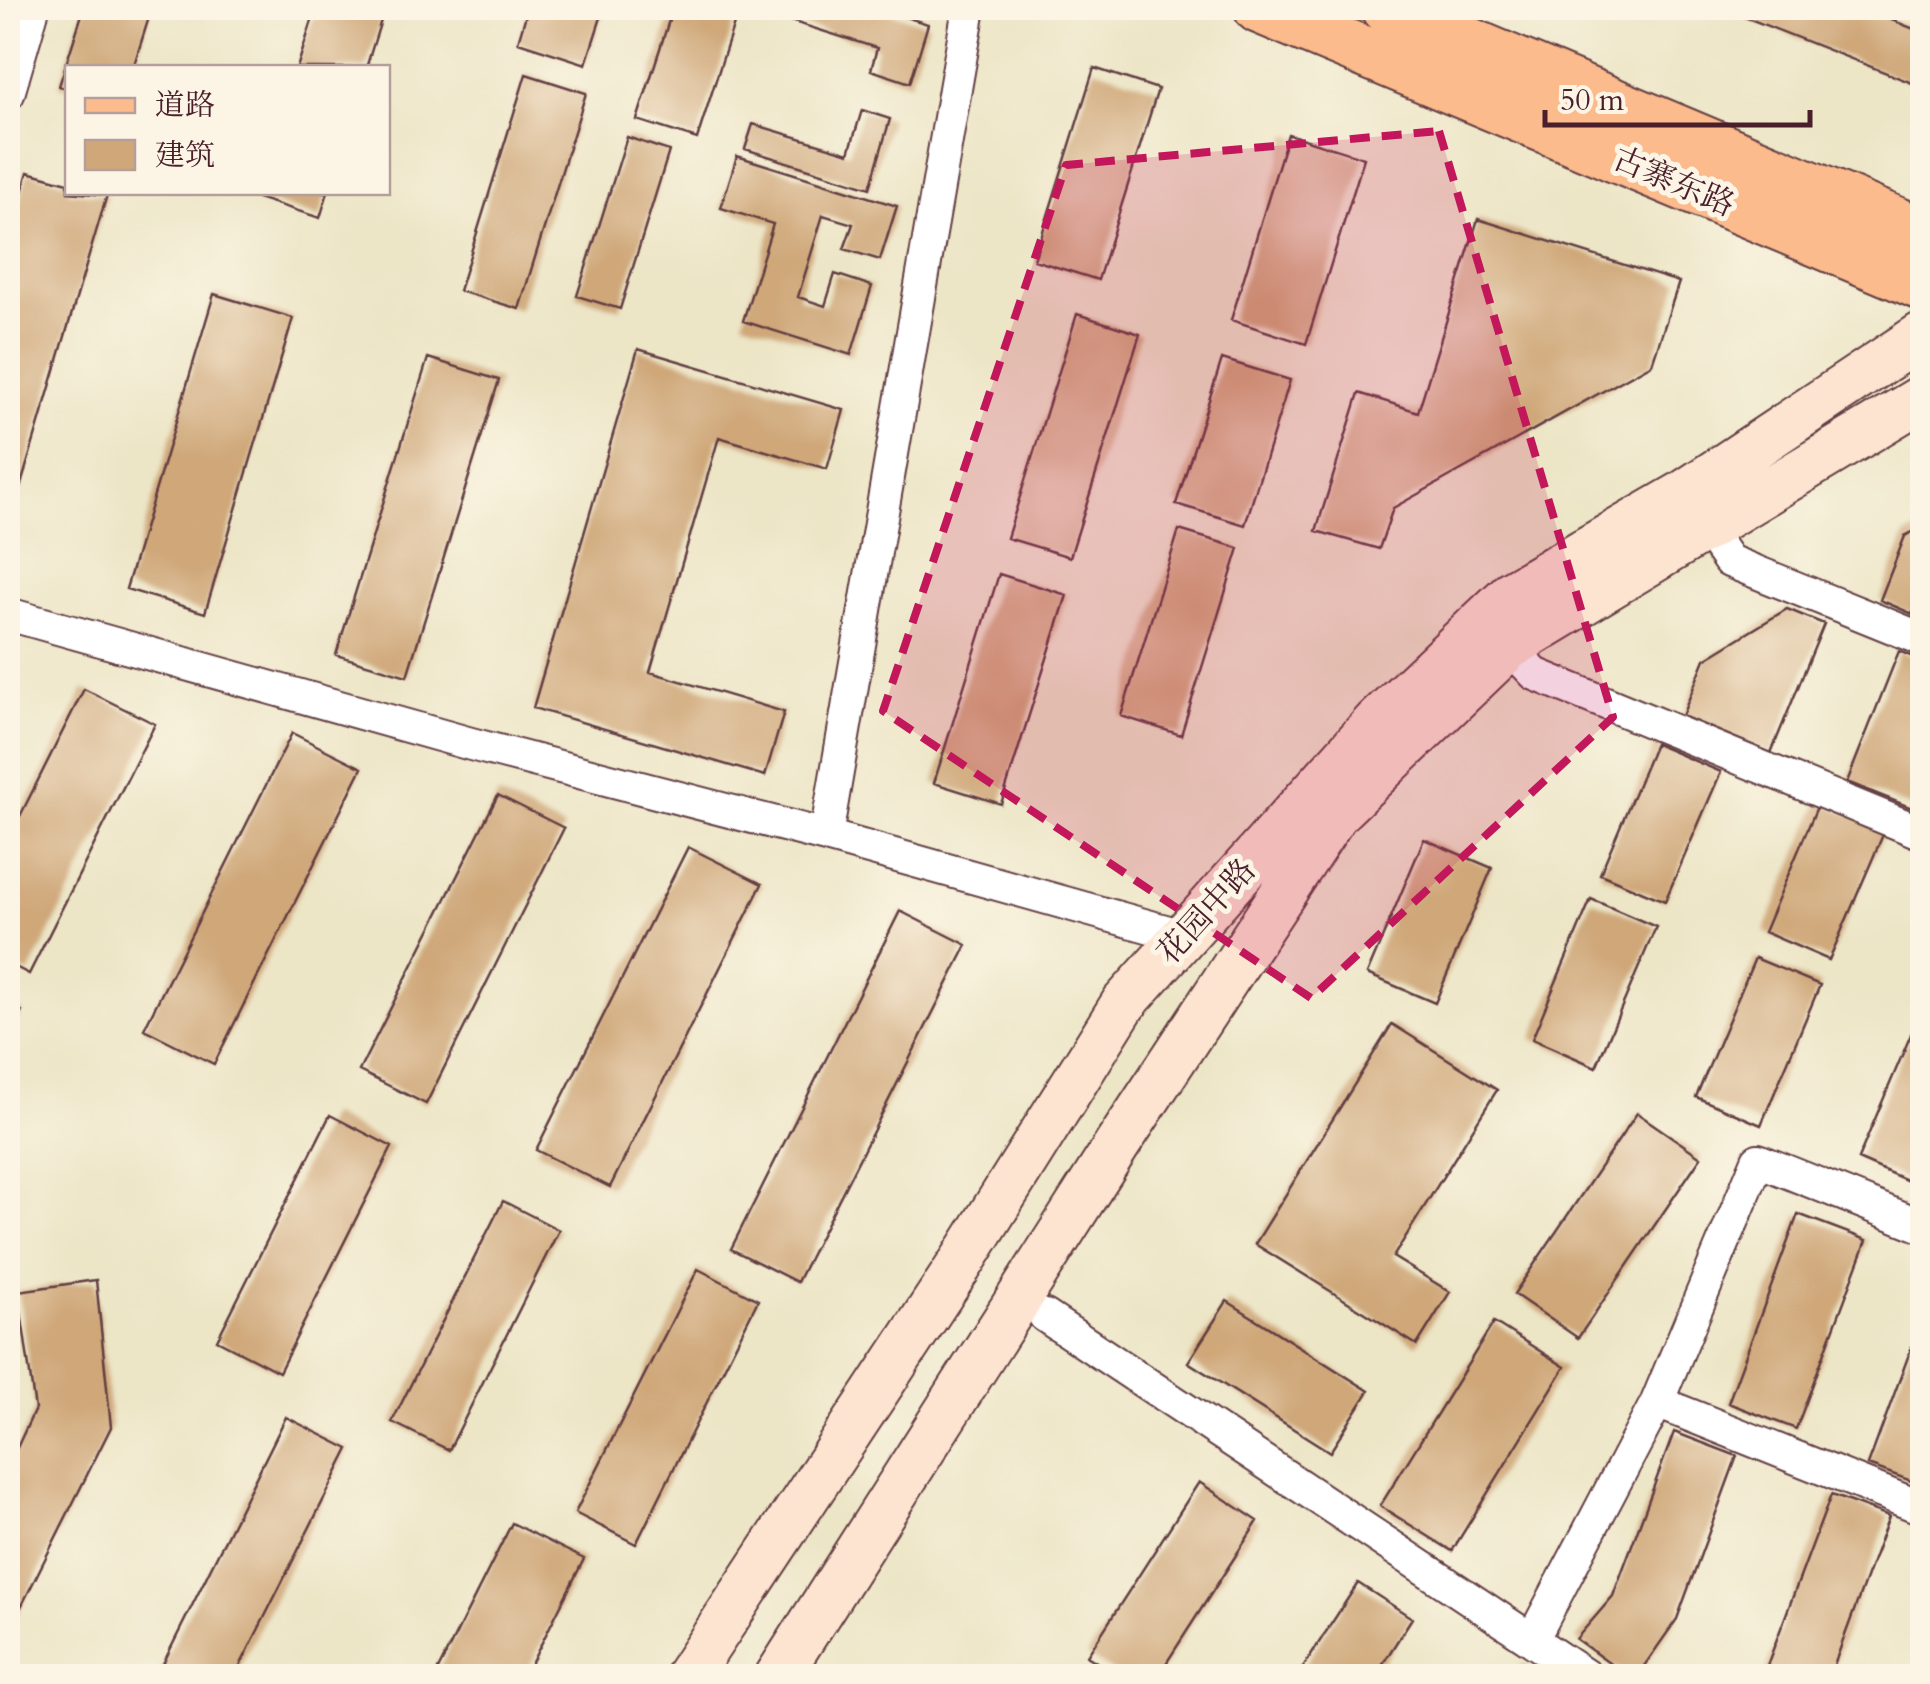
<svg xmlns="http://www.w3.org/2000/svg" width="1930" height="1684" font-family="Cardo,'Noto Serif SC',serif">
<style>
.building{fill:#cfa779}
.lines{fill:none;stroke-linecap:round;stroke-linejoin:round}
.street-casing{stroke:#623d42;stroke-width:36}
.secondary-casing{stroke:#623d42;stroke-width:49}
.primary-casing{stroke:#623d42;stroke-width:54}
.street{stroke:#fff;stroke-width:32}
.secondary{stroke:#fde4d1;stroke-width:45}
.primary{stroke:#fbbb8c;stroke-width:50}
.marked{fill:#c2185b;fill-opacity:0.2;stroke:#c2185b;stroke-width:8;stroke-dasharray:20 12;stroke-linejoin:round}
.labels{text-anchor:middle;stroke-width:10;stroke-linejoin:round;paint-order:stroke}
.street-label{font-size:32px;fill:#4a1f2b;stroke:#fcf5e5}
</style>
<rect width="100%" height="100%" fill="#fcf5e5"/>
<filter id="ink" filterUnits="userSpaceOnUse"><feTurbulence type="fractalNoise" baseFrequency=".01" numOctaves="2"/><feDisplacementMap in="SourceGraphic" scale="20" xChannelSelector="R" yChannelSelector="G"/><feConvolveMatrix kernelMatrix="1 2 1 2 8 2 1 2 1" color-interpolation-filters="sRGB"/></filter>
<filter id="wash" filterUnits="userSpaceOnUse"><feTurbulence type="fractalNoise" baseFrequency=".0048" numOctaves="4" result="noise"/><feDisplacementMap in="SourceGraphic" scale="40" xChannelSelector="R" yChannelSelector="G"/><feGaussianBlur stdDeviation="2.25" result="paint"/><feColorMatrix in="noise" values="0 0 0 0 0 0 0 0 0 0 0 0 0 0 0 0 0 1.4 0 .05"/><feComposite in="paint" operator="in"/></filter>
<g filter="url(#wash)">
<rect width="100%" height="100%" fill="#ece5c6"/>
<g id="blocks">
<!-- building -->
<path class="building" d="M84 8H152L133 68H68V88L59 86Z
M316 8H353L382 17 366 68H297Z
M528 8H604L586 64 518 42Z
M673 8H739L697 139 637 120Z
M749 8H876L928 24 910 83 871 70 877 48Z
M1722 8H1861L1922 32V87Z
M1094 68 1158 89 1098 280 1034 260Z
M526 74 586 93 519 309 459 291Z
M862 110 890 119 870 188 745 149 753 124 849 153Z
M1288 134 1364 158 1306 344 1231 320Z
M627 137 669 151 620 309 577 296Z
M737 156 897 206 880 260 844 249 853 224 823 215 798 297 825 306 835 274 872 286 851 355 743 321 773 224 721 208Z
M28 172 68 183V192L107 195 8 528V239Z
M259 192H328L320 218 257 198Z
M1478 219 1679 282 1652 364 1393 508 1379 549 1316 531 1359 393 1418 412Z
M214 294 293 318 205 613 126 589Z
M1077 314 1140 334 1070 557 1007 538Z
M638 349 844 410 827 469 719 437 650 672 784 712 765 776 533 708Z
M428 358 499 380 407 676 336 655Z
M1222 359 1290 380 1245 525 1176 504Z
M1922 527V618L1880 600 1905 536Z
M1179 530 1239 548 1181 735 1121 716Z
M999 574 1067 595 1001 804 934 783Z
M1787 609 1824 624 1771 753 1682 716 1705 659Z
M1899 651 1922 660V783L1912 808 1847 782Z
M84 689 155 724 29 974 8 963V840Z
M292 733 362 768 214 1064 144 1029Z
M1655 744 1721 772 1665 901 1600 874Z
M498 795 564 828 426 1104 359 1071Z
M1819 802 1885 830 1829 960 1764 932Z
M1424 839 1492 868 1435 1003 1367 974Z
M688 847 762 884 610 1187 536 1150Z
M1591 899 1656 927 1596 1067 1532 1039Z
M900 911 967 945 797 1282 731 1249Z
M1755 958 1820 985 1761 1125 1696 1097Z
M8 1004 22 1011 8 1040Z
M1917 1020 1922 1022V1187L1858 1159Z
M1392 1024 1497 1090 1393 1257 1450 1292 1417 1345 1255 1244Z
M1637 1113 1701 1157 1578 1338 1514 1294Z
M330 1115 392 1147 279 1372 217 1340Z
M503 1201 559 1230 449 1450 392 1422Z
M1798 1214 1867 1240 1796 1429 1728 1403Z
M698 1269 758 1300 636 1544 575 1513Z
M96 1280 111 1427 8 1633V1467L35 1409 18 1291Z
M1227 1301 1369 1391 1330 1452 1188 1362Z
M1922 1319V1485L1868 1465Z
M1494 1322 1565 1367 1452 1551 1380 1506Z
M286 1417 349 1449 235 1676H157Z
M1674 1432 1737 1456 1677 1619 1637 1676H1627L1576 1639 1613 1596Z
M1199 1482 1258 1521 1158 1676H1119L1087 1656Z
M1831 1495 1889 1516 1830 1676H1763Z
M512 1523 584 1559 525 1676H435Z
M1358 1583 1412 1618 1375 1676H1297Z
M1523 1663 1544 1676H1515Z"/>
</g>
</g>
<g filter="url(#ink)">
<use href="#blocks" fill-opacity="0" stroke="#623d42" stroke-width="2.5"/>
<g class="lines">
<defs>
<path id="street" d="M8 94 33 8
M1694 510 1729 561 1922 639
M8 614 471 744 826 836 1183 936
M1496 633 1535 674 1922 833
M826 836 969 8
M1045 1316 1586 1676
M1657 1402 1922 1508
M1532 1640 1657 1402 1758 1160 1922 1226"/>
<path id="secondary" d="M688 1676 963 1260 1124 1003 1376 722 1512 593 1683 494 1922 335
M778 1676 1117 1145 1335 814 1509 647 1922 398"/>
<path id="primary" d="M1259 8 1922 285
M1386 8 1922 233"/>
</defs>
<!-- street casing -->
<use href="#street" class="street-casing"/>
<!-- secondary casing -->
<use href="#secondary" class="secondary-casing"/>
<!-- primary casing -->
<use href="#primary" class="primary-casing"/>
<!-- street -->
<use href="#street" class="street"/>
<!-- secondary -->
<use href="#secondary" class="secondary"/>
<!-- primary -->
<use href="#primary" class="primary"/>
</g>
</g>
<!-- marked area -->
<path class="marked" d="M1439 131 1613 717 1311 998 883 711 1066 165Z"/>
<g class="labels">
<!-- street labels -->
<g class="street-label">
<text transform="translate(1674 181) rotate(23)" y="11">古寨东路</text>
<text transform="translate(1206 911) rotate(-48)" y="11">花园中路</text>
</g>
</g>
<!-- margin -->
<rect width="1930" height="1684" fill="none" stroke="#fcf5e5" stroke-width="40"/>
<!-- legend -->
<rect x="65" y="65" width="325" height="130" fill="#fcf5e5" stroke="#b59f9b" stroke-width="2.5"/>
<rect x="85" y="98" width="50" height="15" fill="#fbbb8c" stroke="#b59f9b" stroke-width="2.5"/>
<text x="155" y="115" font-size="30" fill="#4a1f2b">道路</text>
<rect x="85" y="140" width="50" height="30" fill="#cfa779" stroke="#b59f9b" stroke-width="2.5"/>
<text x="155" y="165" font-size="30" fill="#4a1f2b">建筑</text>
<!-- scale -->
<path d="M1545 110v15h265v-15" fill="none" stroke="#4a1f2b" stroke-width="5"/>
<text x="1560" y="110" font-size="30" fill="#4a1f2b" stroke="#fcf5e5" stroke-width="8" paint-order="stroke">50 m</text>
</svg>
